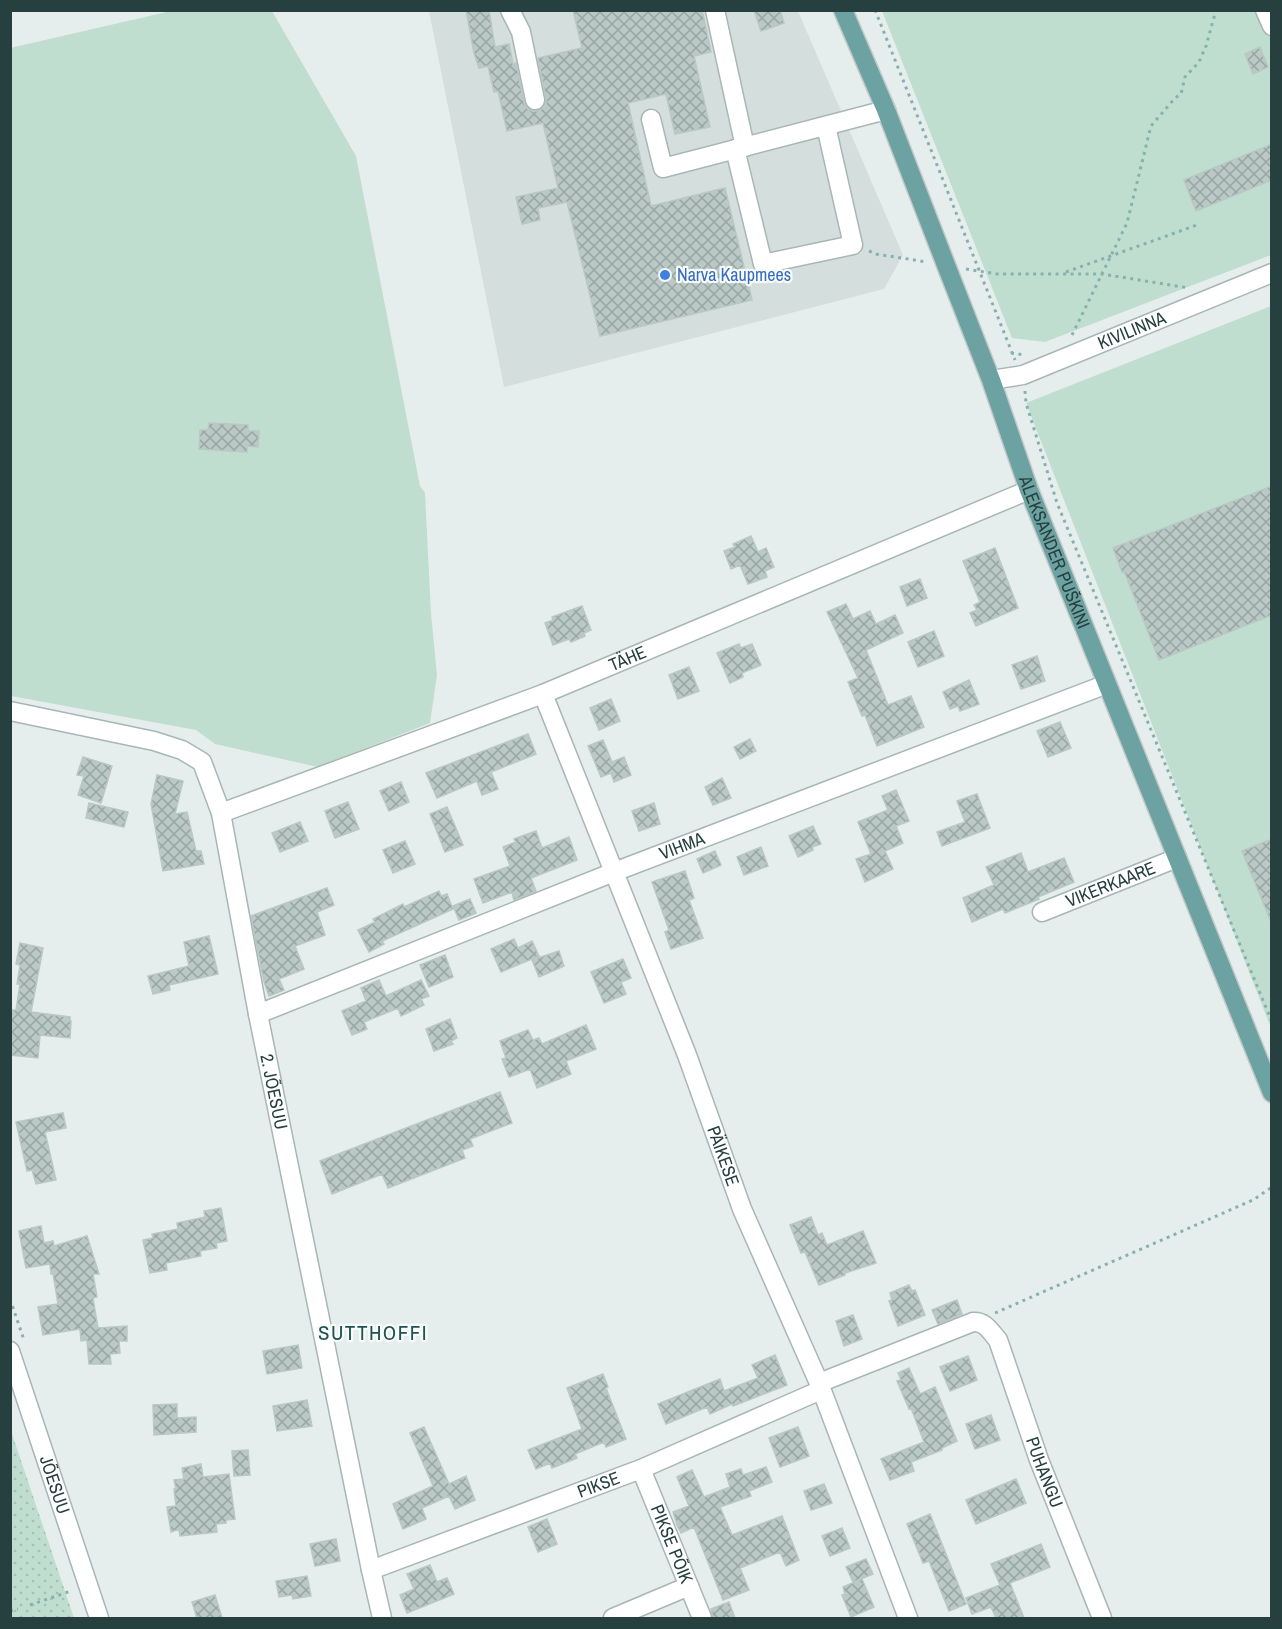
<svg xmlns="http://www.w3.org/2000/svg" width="1282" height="1629" font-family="'Archivo Narrow',sans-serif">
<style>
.built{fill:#d4dedc}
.grass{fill:#c0decf}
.park{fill:url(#park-dots)}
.building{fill:url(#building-cross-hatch);stroke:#b8c8c5;stroke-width:1.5}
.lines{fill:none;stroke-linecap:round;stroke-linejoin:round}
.minor-casing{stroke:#a8b6b5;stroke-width:21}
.major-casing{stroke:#c2cac9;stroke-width:21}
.path{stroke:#87b1ae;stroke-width:3;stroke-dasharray:3 4.5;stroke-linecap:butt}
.minor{stroke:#fff;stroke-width:18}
.major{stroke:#6ca2a1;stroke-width:18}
.shop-dot{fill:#3f7fe0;stroke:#f7fbf9;stroke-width:2}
.labels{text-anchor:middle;stroke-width:4.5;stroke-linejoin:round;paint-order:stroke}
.shop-label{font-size:18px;fill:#366cbe;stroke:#f7fbf9;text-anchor:start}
.street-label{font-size:18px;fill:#25403f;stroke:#f7fbf9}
.quarter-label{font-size:21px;letter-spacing:1.5px;fill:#215252;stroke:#f7fbf9}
</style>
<defs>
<pattern id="park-dots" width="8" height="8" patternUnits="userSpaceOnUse" patternTransform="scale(1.5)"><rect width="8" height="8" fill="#c0decf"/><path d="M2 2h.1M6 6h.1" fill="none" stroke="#a5c0b3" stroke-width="1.8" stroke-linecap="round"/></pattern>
<pattern id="building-cross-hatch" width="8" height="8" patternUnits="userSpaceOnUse" patternTransform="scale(1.5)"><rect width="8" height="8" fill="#bbc9c6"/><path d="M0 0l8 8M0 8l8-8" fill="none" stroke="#98a5a2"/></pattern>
</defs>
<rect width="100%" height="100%" fill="#e6eeed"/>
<!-- built -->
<path class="built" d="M429 11H798L903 255 884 289 504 387Z"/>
<!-- grass -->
<path class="grass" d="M171 11H272L356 156 420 486 425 493 431 613 437 675 430 723 318 767 215 744 196 730 11 696 10 48Z
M882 11H1271V255L1045 342 1012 338Z
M1271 306V1028L1026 403Z"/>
<!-- park -->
<path class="park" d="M10 1431H11L74 1618H11Z"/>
<!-- building -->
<path class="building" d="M466 10H489L495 47 509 44 513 64 516 63 524 103 527 108 532 111H537L543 108 546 103V98L538 58 582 48 573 10H702L711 52 694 56 710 127 675 134 666 94 628 103 651 206 725 188 752 300 600 336 567 202 538 208 540 220 522 224 516 197 558 188 543 123 507 131 498 91 494 92 488 66 479 68 474 53Z
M754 10H780L784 23 761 31Z
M1260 47 1268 67 1253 74 1245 54Z
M1272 144V180L1196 211 1184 180Z
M209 423 248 425V431H259L258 447 247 446V452L199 449 200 430H208Z
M1272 486V615L1159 660 1124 571 1122 572 1113 548Z
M751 536 758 552 766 548 774 567 765 571 767 577 748 584 740 565 731 569 724 551 735 547 733 544Z
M995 548 1018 608 976 626 970 613 977 610 974 605 980 602 963 561Z
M920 579 927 598 907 606 900 587Z
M846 604 853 619 870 611 876 624 895 615 903 633 866 650 888 705 911 696 924 727 877 746 865 715 862 716 848 682 858 678 827 612Z
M582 606 591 630 584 633 585 636 571 642 569 639 553 645 545 623 553 620 552 617Z
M934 631 944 656 918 667 908 642Z
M739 644 741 648 752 644 761 665 742 673 743 677 730 683 717 653Z
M1037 656 1045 681 1021 689 1012 665Z
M689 667 699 691 678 699 669 675Z
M969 680 979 704 960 711 958 706 950 709 943 692Z
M611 699 620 721 599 730 590 708Z
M1060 722 1071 748 1048 757 1037 731Z
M528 734 536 754 491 772 498 789 482 795 477 781 437 798 426 773Z
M750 739 756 751 740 759 734 747Z
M603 740 612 762 624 757 631 775 614 782 611 773 601 777 588 746Z
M83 757 112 766 101 803 78 795 84 776 77 775Z
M157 775 183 781 175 814 187 812 196 851H201L204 864 163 871 151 804Z
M722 778 731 798 713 805 705 787Z
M401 782 409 802 389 811 380 791Z
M896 790 909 821 896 826 903 843 885 851 893 869 865 882 856 859 871 854 858 822 888 810 882 796Z
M977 794 990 828 942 846 937 832 965 822 957 801Z
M348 802 359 829 335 838 325 811Z
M89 803 128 812 124 827 86 818Z
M654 803 660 824 639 831 632 811Z
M447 807 463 845 445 852 430 814Z
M300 822 308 841 280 852 272 833Z
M813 826 821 844 812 847 813 850 798 857 789 836Z
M536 831 542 848 569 837 577 860 531 878 536 891 514 900 512 892 483 903 474 879 510 866 503 847 516 842 514 839Z
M1272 839V922H1271L1242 851Z
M405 841 415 864 393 873 383 850Z
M761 847 768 866 744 875 737 857Z
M715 851 721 865 703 873 697 859Z
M1021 853 1028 872 1064 858 1074 882 1038 897 1039 899 1005 913 1003 909 972 922 963 898 994 885 986 867Z
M685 871 694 898 689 900 703 938 671 949 665 932 669 930 652 882Z
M327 888 334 905 317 912 325 935 295 946 304 969 279 979 284 990 269 996 264 982 251 916Z
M439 891 441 896 447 894 453 909 382 941 384 944 369 952 358 930 375 922 373 919 403 904 404 907Z
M470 899 476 913 459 920 453 906Z
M209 936 218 974 169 985 170 990 153 994 148 976 189 966 184 942Z
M514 939 518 948 532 941 539 956 501 972 491 949Z
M20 943 43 948 31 1012 70 1017V1021H71L70 1038 40 1035 38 1058 10 1055V1010H16L20 984H17L20 965 16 964Z
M559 951 564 966 539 977 532 960Z
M445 955 453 977 429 987 420 965Z
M623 959 631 978 621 982 626 994 604 1003 591 972Z
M379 980 386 996 421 980 429 996 421 999 424 1005 401 1016 398 1008 364 1022 367 1029 352 1035 342 1011 366 1001 361 988Z
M450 1019 457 1038 451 1041 453 1044 434 1051 426 1029Z
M586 1025 596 1049 566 1061 571 1074 537 1088 530 1069 509 1077 502 1059 506 1058 500 1041 528 1030 533 1040 539 1038 542 1044Z
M500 1092 512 1123 470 1139 473 1146 462 1150 465 1158 388 1188 382 1174 332 1194 320 1161Z
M63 1113 66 1128 45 1132 56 1180 36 1184 32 1170 27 1171 16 1122Z
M221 1208 227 1241 216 1243 217 1248 200 1251 201 1256 166 1263 167 1270 150 1273 143 1240 153 1238 152 1234 178 1229 177 1223 205 1217 204 1211Z
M811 1217 818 1235 822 1233 827 1245 863 1231 876 1263 845 1273V1275L819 1285 805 1252 801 1253 790 1225Z
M41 1226 44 1243 53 1241 54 1246 87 1236 99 1274H93L97 1297 93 1298 98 1328 127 1326V1341H119L120 1353 110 1354 111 1364H89L87 1340 81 1341 80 1329 43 1335 38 1307 58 1304 53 1274H51L50 1264 26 1268 19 1231Z
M909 1285 912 1291 915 1290 925 1315 898 1326 889 1301 892 1300 890 1293Z
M957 1300 962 1314 938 1324 932 1310Z
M853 1315 862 1339 844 1346 836 1321Z
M298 1345 302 1368 267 1374 263 1351Z
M775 1355 787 1385 733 1406 732 1404 710 1414 707 1407 666 1424 658 1404 720 1379 724 1391 758 1378 752 1365Z
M968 1356 977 1380 950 1391 940 1367Z
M909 1368 920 1394 935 1387 957 1441 942 1448V1450L911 1462 914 1471 890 1480 881 1459 924 1442 911 1408 909 1409 897 1381 901 1380 898 1373Z
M603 1374 608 1387 606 1388 626 1439 606 1447 604 1442 575 1454 577 1458 552 1468 550 1463 536 1469 528 1450 582 1429 567 1388Z
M307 1400 312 1426 277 1431 273 1406Z
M177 1404V1418L196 1417V1432L154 1435 153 1405Z
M991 1415 1000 1440 975 1449 966 1424Z
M424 1427 449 1484 466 1476 475 1500 455 1509 449 1496 422 1508 426 1519 403 1529 393 1504 433 1486 410 1433Z
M798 1427 809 1456 780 1467 769 1438Z
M248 1450 250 1475 234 1476 232 1451Z
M201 1464 203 1477 229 1474 235 1519 226 1520V1523L216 1524 217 1532 180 1536 179 1529 171 1532 167 1507 176 1506 174 1489H176L174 1480 184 1479 182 1468Z
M766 1467 772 1482 749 1491 751 1496 720 1507 732 1535 782 1516 799 1560 786 1566 780 1552 740 1568 749 1590 723 1600 694 1527 681 1533 677 1525 673 1512 689 1506 677 1477 692 1470 704 1497 730 1487 726 1474 741 1469 743 1475Z
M1016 1479 1026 1503 976 1524 966 1500Z
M824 1484 832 1503 811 1510 804 1491Z
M930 1514 966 1604 949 1611 929 1561 923 1563 907 1524Z
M547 1519 557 1544 538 1552 528 1527Z
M842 1528 850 1548 830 1556 822 1536Z
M336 1539 340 1561 315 1566 310 1544Z
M1041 1544 1050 1567 1010 1583 1024 1618H996L991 1607 972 1614 966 1598 1000 1585 991 1564Z
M866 1559 873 1574 853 1582 846 1567Z
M430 1565 437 1582 447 1578 454 1594 407 1613 400 1595 414 1589 407 1574Z
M307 1576 311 1596 293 1599 292 1595 279 1597 276 1581Z
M862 1579 874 1607 851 1617 842 1595 845 1594 843 1587Z
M215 1595 222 1618H197L192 1602Z
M729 1602 735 1618H713L711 1609Z"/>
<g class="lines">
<defs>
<g id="minor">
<path d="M510 10 521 32 535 100"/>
<path d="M715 10 745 147"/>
<path d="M1265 10 1272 26"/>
<path d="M651 119 663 168 886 110"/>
<path d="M735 149 763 264 853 245 826 126"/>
<path id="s1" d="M991 380 1023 375 1272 273"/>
<path id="s2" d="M543 694 687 1055 742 1209 819 1383 908 1618"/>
<path id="s3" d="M10 711 154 741 182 750 202 762 221 813 258 1014 371 1570 382 1618"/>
<path id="s4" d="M221 813 543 694 1029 490"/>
<path id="s5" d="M1042 912 1177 858"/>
<path id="s6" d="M258 1014 614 872 1107 684"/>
<path id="s7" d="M10 1351 99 1618"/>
<path id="s8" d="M819 1383 973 1322C985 1321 990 1331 998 1340L1039 1460 1102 1618"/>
<path id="s9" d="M641 1469 702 1618"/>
<path id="s10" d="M371 1570 641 1469 821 1390"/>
<path d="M613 1618 689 1586"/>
</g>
<g id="major">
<path id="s11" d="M843 10 886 110 946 265 991 380 1029 490 1272 1093"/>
</g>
</defs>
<!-- minor casing -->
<use href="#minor" class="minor-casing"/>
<!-- major casing -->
<use href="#major" class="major-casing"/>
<!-- path -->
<path class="path" d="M875 10 1015 360
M869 251 876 254 927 262
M966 269 997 274H1102L1189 288
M1066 272 1197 225
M1072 335 1127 223 1151 126 1175 98 1181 94 1185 77 1199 62 1206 46 1216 10
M1011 353 1024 355
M1025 391 1026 403 1057 503 1272 1022
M10 1299 24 1340
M995 1313 1253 1200 1272 1187
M30 1605 71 1591
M10 1611 18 1609"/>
<!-- minor -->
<use href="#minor" class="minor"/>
<!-- major -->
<use href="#major" class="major"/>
</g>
<!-- markers -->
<circle class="shop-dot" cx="665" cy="275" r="6"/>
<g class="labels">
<!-- shop labels -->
<g class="shop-label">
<text x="677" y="281">Narva Kaupmees</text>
</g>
<!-- street labels -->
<g class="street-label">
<text dy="6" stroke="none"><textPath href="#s1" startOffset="150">KIVILINNA</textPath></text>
<text dy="6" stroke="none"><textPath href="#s11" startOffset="582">ALEKSANDER PUŠKINI</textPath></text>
<text dy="6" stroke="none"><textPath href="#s4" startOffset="435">TÄHE</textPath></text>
<text dy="6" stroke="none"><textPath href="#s6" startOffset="456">VIHMA</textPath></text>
<text dy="6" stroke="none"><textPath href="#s5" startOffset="74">VIKERKAARE</textPath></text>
<text dy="6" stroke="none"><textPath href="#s3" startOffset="538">2. JÕESUU</textPath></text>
<text dy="6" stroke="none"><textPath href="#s2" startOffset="496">PÄIKESE</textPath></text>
<text dy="6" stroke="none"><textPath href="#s8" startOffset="338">PUHANGU</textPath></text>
<text dy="6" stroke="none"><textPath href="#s7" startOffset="141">JÕESUU</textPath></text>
<text dy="6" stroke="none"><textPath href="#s10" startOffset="243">PIKSE</textPath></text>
<text dy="6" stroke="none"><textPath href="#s9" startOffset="81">PIKSE PÕIK</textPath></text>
</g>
<!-- quarter labels -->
<g class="quarter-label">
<text x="373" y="1340">SUTTHOFFI</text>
</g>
</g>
<!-- border -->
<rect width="1282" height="1629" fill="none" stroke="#25403f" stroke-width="24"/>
</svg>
